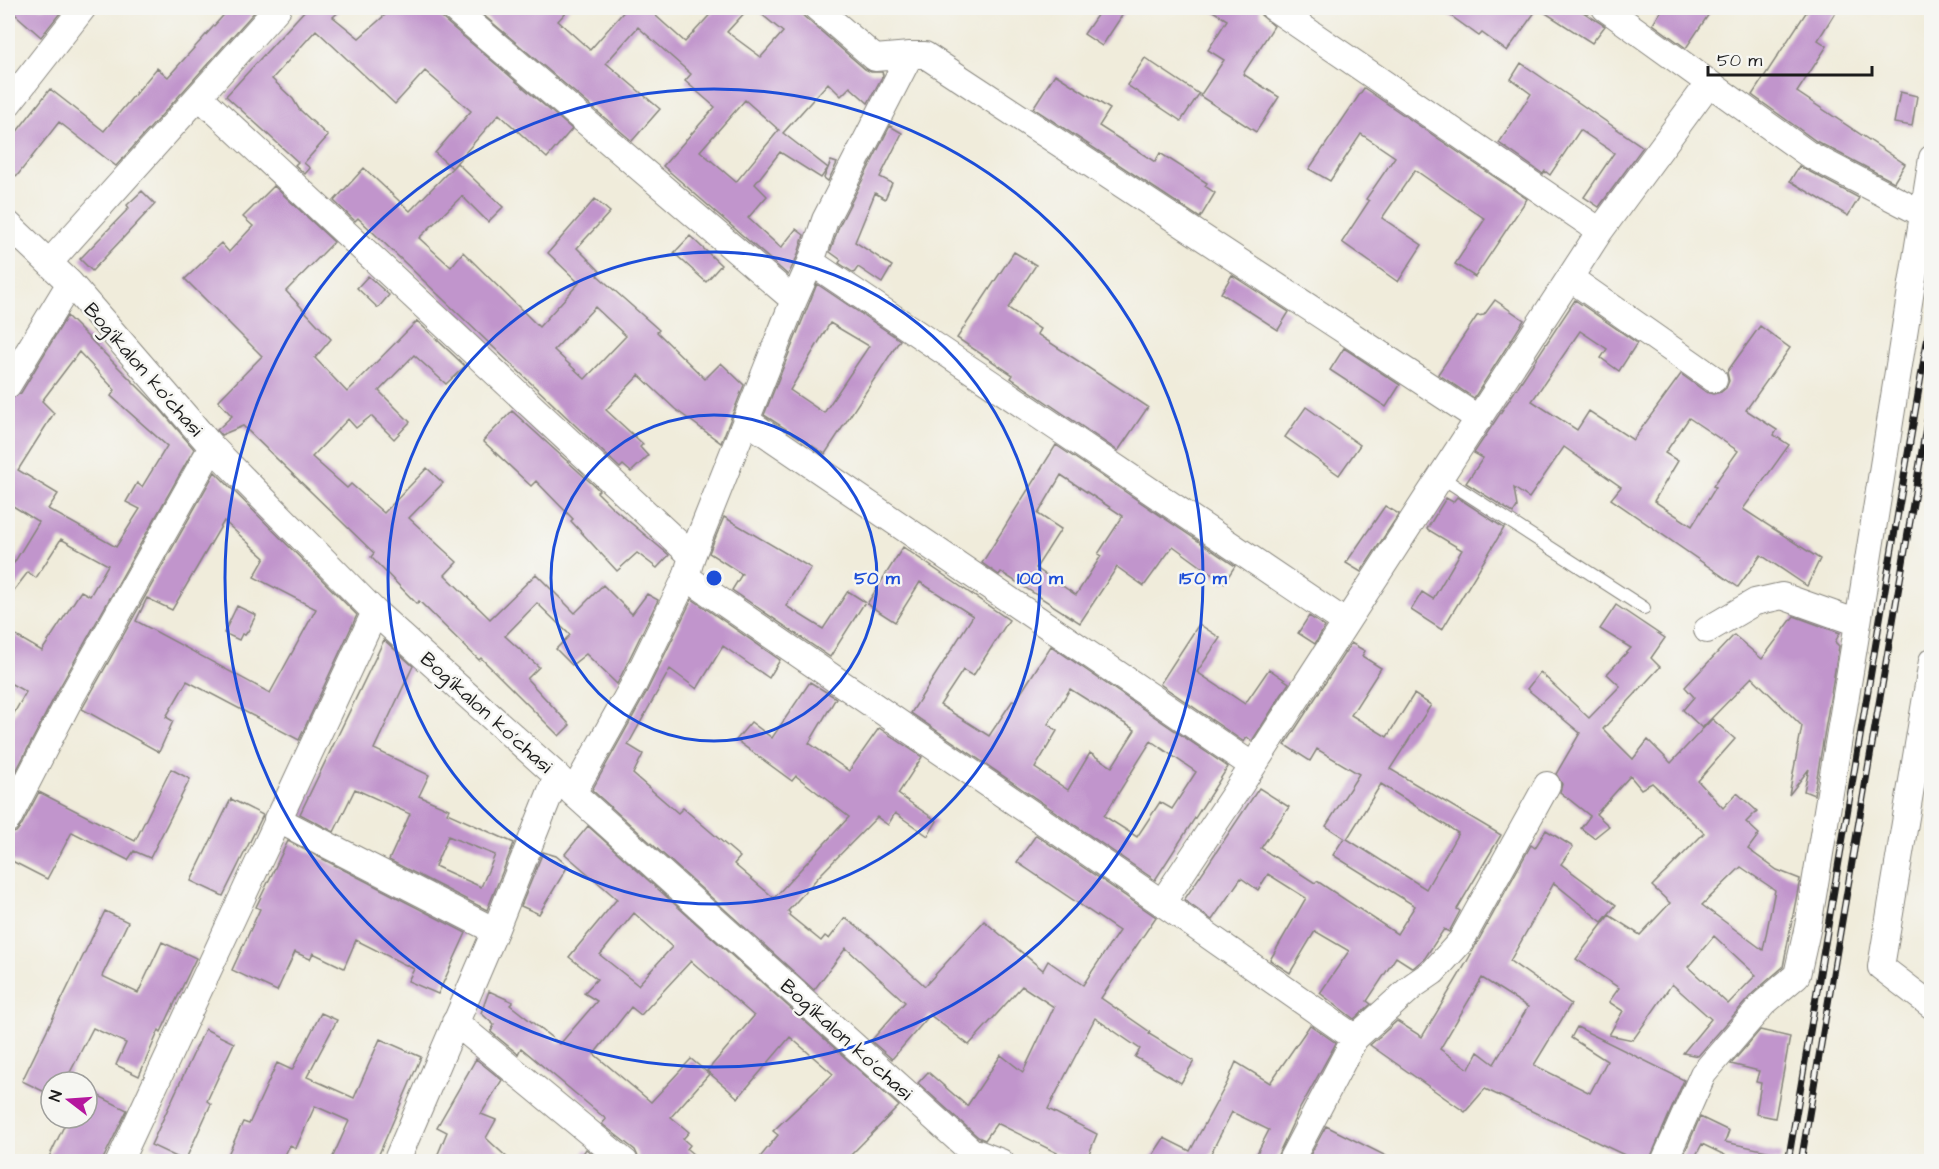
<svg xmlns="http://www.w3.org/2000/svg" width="1939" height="1169" font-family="'Architects Daughter',sans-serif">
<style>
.building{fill:#c195cc;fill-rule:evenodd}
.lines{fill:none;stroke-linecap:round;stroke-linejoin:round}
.service-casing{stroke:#86847c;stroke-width:14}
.minor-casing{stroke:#86847c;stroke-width:28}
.service{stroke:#fff;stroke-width:12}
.minor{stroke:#fff;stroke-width:26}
.rail-casing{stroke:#1c1c1c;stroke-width:7}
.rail{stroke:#f6f6f2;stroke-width:4.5;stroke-dasharray:14;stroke-linecap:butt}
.ring{fill:none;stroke:#1d4ed8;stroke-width:3}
.labels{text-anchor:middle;stroke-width:5;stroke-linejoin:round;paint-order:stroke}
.street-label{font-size:20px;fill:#1c1c1c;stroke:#f6f6f2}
.centre{fill:#1d4ed8;stroke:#f6f6f2;stroke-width:3}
.ring-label{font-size:18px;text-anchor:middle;font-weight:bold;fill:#1d4ed8;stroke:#f6f6f2;stroke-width:5;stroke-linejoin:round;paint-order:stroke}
</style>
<rect width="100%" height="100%" fill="#f6f6f2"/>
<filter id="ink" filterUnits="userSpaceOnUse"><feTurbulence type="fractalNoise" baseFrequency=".0167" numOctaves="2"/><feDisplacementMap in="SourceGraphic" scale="12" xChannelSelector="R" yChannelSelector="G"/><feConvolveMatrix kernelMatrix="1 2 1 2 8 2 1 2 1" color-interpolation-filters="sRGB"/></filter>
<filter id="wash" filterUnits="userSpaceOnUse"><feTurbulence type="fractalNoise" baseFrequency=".008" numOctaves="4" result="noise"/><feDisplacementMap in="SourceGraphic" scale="24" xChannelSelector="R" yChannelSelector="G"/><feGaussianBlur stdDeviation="1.35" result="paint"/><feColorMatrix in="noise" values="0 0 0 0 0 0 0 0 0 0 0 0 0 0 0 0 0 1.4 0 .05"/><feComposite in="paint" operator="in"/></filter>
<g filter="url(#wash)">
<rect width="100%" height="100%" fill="#f0ecdb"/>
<g id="blocks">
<!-- building -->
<path class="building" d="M8 8H64L41 37Z
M230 8H258L116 166 59 122 17 176 8 168V143L50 89 104 131 157 68 168 77Z
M307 8H343L333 17 359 38 393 8H438L439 14 443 19 572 129 547 158 499 114 452 168 435 153 471 111 425 71 395 104 316 30 272 79 293 99 299 109 328 136 304 163 310 168 305 174 295 165 298 162 226 96Z
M475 8H570L558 21 590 50 627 8H647L685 42 716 8H749L727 32 761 57 783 32 754 8H794L865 69 871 72H882L883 75 868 103 850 87 841 96 828 83 783 133 828 168 821 178 780 152 755 184 767 196 748 218 781 248 796 229 804 235 797 257 788 275 663 166 715 107 685 81 691 74 638 27 606 63 660 109 632 141ZM745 100 779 130 736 182 700 151Z
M1102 8H1127L1102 46 1084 34Z
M1208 8H1259L1261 15 1274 26 1243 74 1279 97 1256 132 1200 96 1224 60 1208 50 1227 20Z
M1440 8H1577L1605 26 1592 43 1538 8 1507 51 1482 33 1479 36Z
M1663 8H1713L1686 48 1653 24Z
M1809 8H1838L1818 40 1827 46 1797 92 1905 164 1894 182 1816 141 1752 95Z
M1145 58 1199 94 1181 121 1127 85Z
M1521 63 1643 147 1599 207 1584 197 1614 153 1580 130 1550 175 1545 171 1543 174 1499 143 1531 94 1511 79Z
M1055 74 1110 109 1099 126 1155 162 1160 153 1207 183 1205 186 1215 193 1200 218 1033 108Z
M1364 88 1527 199 1475 277 1455 264 1485 219 1415 170 1382 218 1422 245 1398 282 1342 242 1369 201 1366 199 1395 157 1361 134 1330 181 1309 169Z
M1900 92 1917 96 1912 126 1894 123Z
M890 126 902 133 880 177 892 183 885 199 875 193 855 242 892 266 882 283 858 267 854 273 839 263 841 260 830 252 839 226Z
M831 161 837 163 828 181 824 178Z
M457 163 503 207 488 222 462 196 419 238 451 267 463 252 539 327 579 283 548 253 595 199 610 212 577 248 600 271 597 275 659 330 657 332 705 379 721 363 744 385 721 443 675 409 639 375 606 410 643 444 640 447 648 456 631 472 623 465 620 468 358 218 355 221 334 201 364 168 410 211ZM595 307 626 336 585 379 554 350Z
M1799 166 1859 198 1848 216 1790 181Z
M274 186 334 242 286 291 331 339 315 358 347 392 417 321 465 366 446 384 414 355 379 391 410 422 394 439 371 416 356 428 348 419 312 457 347 488 351 484 384 513 427 468 443 483 409 518 457 562 445 575 490 619 536 574 575 613 603 585 632 614 647 594 658 600 617 684 586 654 572 665 556 649 570 635 537 603 505 636 539 667 527 679 570 725 559 736 481 658 479 660 419 601 417 604 371 557 374 553 243 426 221 435 217 430 232 416 218 401 262 356 185 279 208 257 207 256 221 243 229 252 253 226 243 217Z
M142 191 155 204 92 271 80 259 129 208 127 205Z
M690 236 721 265 706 282 674 253Z
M1014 252 1036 265 1008 308 1040 329 1037 334 1148 407 1118 451 1011 378 1013 375 957 338Z
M1232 275 1289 312 1278 330 1221 293Z
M368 276 389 295 378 308 357 288Z
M817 284 900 340 825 454 764 415ZM830 323 869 346 824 413 790 390Z
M1495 300 1524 320 1474 398 1438 374 1477 316 1484 315Z
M1575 300 1637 343 1619 371 1601 358 1607 349 1580 331 1532 401 1577 430 1589 411 1633 440 1681 374 1706 392 1713 394 1721 392 1726 388 1729 381 1727 372 1760 326 1790 348 1746 410 1777 430 1774 435 1789 445 1743 509 1820 559 1807 586 1761 555 1738 587 1611 499 1621 487 1564 447 1529 498 1514 488 1517 507 1513 513 1466 483 1483 458 1474 453ZM1689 418 1738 451 1713 486 1716 487 1692 526 1654 501 1678 461 1665 453Z
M67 316 160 409 194 449 57 692 8 787V724L26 692 8 682V631L42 651 81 591 90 596 108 565 61 539 36 578 28 572 8 598V559L14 563 39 522 8 503V404L10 399 21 393ZM79 352 115 390 111 396 167 446 142 487 137 483 126 502 140 509 116 547 48 509 58 494 18 470 54 413 42 401Z
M1344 348 1400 385 1386 407 1330 370Z
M1306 407 1360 445 1339 475 1285 437Z
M512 411 599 490 597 492 613 508 669 555 657 568 637 553 617 571 571 521 573 519 536 481 531 486 483 441Z
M1056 445 1235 566 1224 583 1173 546 1144 586 1117 567 1080 623 1001 572 999 575 982 563ZM1061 475 1123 516 1098 554 1101 556 1076 595 1036 568 1061 529 1038 514Z
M215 472 357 615 299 740 187 681 166 717 173 721 159 752 82 709ZM224 521 265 558 254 577 316 609 270 693 136 621 147 598 172 610Z
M1457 497 1504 528 1442 630 1411 610 1422 592 1433 599 1462 550 1427 529 1446 498 1453 502Z
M1385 506 1399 514 1361 572 1346 563Z
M724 517 811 568 786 606 823 629 848 591 865 602 830 657 732 590 742 574 709 553Z
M903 547 1009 620 973 676 963 670 940 705 989 736 1013 700 1015 702 1051 646 1228 767 1155 880 911 713 973 616 920 582 895 622 867 604ZM1070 689 1135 730 1112 767 1090 753 1068 790 1035 768 1057 731 1048 724ZM1151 741 1196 772 1172 809 1160 802 1137 837 1104 816Z
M692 599 780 660 769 678 723 646 697 689 670 669 628 745 643 754 633 774 678 813 683 808 740 857 734 864 774 898 849 817 796 776 792 781 736 740 751 722 772 738 810 682 836 698 809 743 849 771 879 728 922 757 898 794 937 821 928 836 895 813 888 825 877 817 821 874 788 911 790 913 789 915 821 941 825 936 829 939 845 918 872 938 925 986 984 921 1043 970 1048 961 1083 985 1119 931 1017 862 1036 835 1156 917 1101 998 1150 1032 1149 1034 1194 1061 1181 1083 1135 1057 1140 1049 1095 1018 1048 1109 1097 1134 1086 1161H1073L997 1123 985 1140 978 1137 918 1083 928 1072 967 1106 1001 1055 1023 1072 1054 1007 1022 986 969 1045 930 1015 892 1059 871 1041 905 1002 846 948 814 990 592 790 646 693Z
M1616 605 1665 638 1651 658 1660 667 1603 729 1633 759 1648 740 1671 763 1712 719 1735 739 1698 781 1723 808 1737 793 1757 811 1746 822 1759 834 1748 849 1777 870 1800 879 1783 967 1753 993 1698 1056 1683 1053 1711 1019 1672 984 1633 1040 1609 1035 1623 1011 1609 1002 1619 988 1576 959 1609 915 1640 935 1670 903 1652 886 1704 833 1652 783 1641 789 1630 776 1596 814 1609 826 1594 838 1581 828 1590 816 1560 792 1562 784 1556 774 1580 733 1527 689 1540 672 1589 718 1620 686 1607 674 1631 648 1600 629ZM1741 867 1775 890 1763 950 1702 905ZM1714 936 1756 975 1728 1004 1688 967Z
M237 606 256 615 248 631 245 635 242 634 239 640 224 633Z
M1309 616 1325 627 1315 644 1298 633Z
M1794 616 1840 633 1835 642 1839 646 1814 795 1804 791 1809 769 1789 795 1802 726 1752 677 1702 728 1683 710 1694 697 1685 687 1734 635 1762 659Z
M1199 624 1220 638 1197 672 1245 704 1269 669 1289 683 1252 741 1247 737 1244 742 1160 684Z
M384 640 413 666 374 749 429 775 419 796 449 809 447 813 514 843 487 910 389 860 410 814 355 789 334 832 300 814ZM448 836 495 855 481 887 435 866Z
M1351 643 1365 651 1362 656 1381 668 1351 715 1387 737 1414 694 1431 705 1390 769 1501 835 1457 909 1460 911 1449 932 1444 929 1425 958 1413 968 1396 957 1367 1001 1371 1004 1354 1019 1320 993 1349 951 1315 931 1290 973 1270 960 1306 898 1268 874 1258 890 1241 878 1212 920 1184 900 1259 788 1289 807 1261 848 1315 883 1317 881 1397 934 1415 906 1333 855 1344 838 1326 826 1359 774 1317 749 1310 761 1285 745ZM1381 784 1458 833 1426 889 1347 839Z
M171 769 190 779 150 858 134 851 128 860 72 832 47 879 8 859V834L16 832 21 826 39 792 135 841Z
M231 799 263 815 223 896 191 881Z
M588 826 899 1106 845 1161H757L778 1135 773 1131 833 1074 790 1037 738 1098 707 1071 754 1016 691 961 641 1015 631 1007 594 1054 651 1102 691 1059 709 1074 671 1117 689 1132 683 1139 690 1145 687 1149 701 1161H640L635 1150 602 1124 606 1119 521 1048 518 1054 491 1032 494 1025 481 1013 489 991 513 1002 510 1005 560 1044 597 1001 584 993 597 979 569 957 617 899 565 854ZM634 913 672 947 638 985 600 955Z
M1546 830 1573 847 1561 864 1616 905 1602 922 1554 883 1510 961 1571 1004 1534 1065 1590 1093 1607 1061 1571 1038 1577 1027 1684 1080 1649 1161H1637L1485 1089 1465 1112 1370 1045 1397 1021 1422 1037 1465 965 1531 845 1535 848ZM1482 978 1528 1007 1494 1064 1478 1052 1469 1069 1440 1049Z
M288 841 466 933 438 994 408 981 414 969 356 940 344 968 313 953 310 959 295 952 277 991 232 970 260 909 256 907Z
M543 852 556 856 568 866 539 914 521 906Z
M105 911 128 922 102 976 138 993 162 942 196 958 161 1032 159 1030 139 1076 116 1065 126 1043 93 1028 65 1082H51V1095L22 1081Z
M321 1013 337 1020 307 1077 354 1098 380 1039 421 1057 376 1161H331L349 1121 315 1106 296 1148 290 1145 282 1161H225L243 1122 249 1124 277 1063 292 1070Z
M1310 1025 1336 1043 1298 1112 1275 1161H1253L1269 1130 1232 1112 1208 1159 1213 1161H1149L1164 1138 1190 1151 1227 1083 1236 1062 1270 1083Z
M205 1029 234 1043 207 1101 211 1104 185 1161 151 1145Z
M1760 1030 1790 1037 1775 1118 1756 1114 1761 1083 1756 1082 1759 1071 1731 1064Z
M476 1059 502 1080 481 1114 496 1120 486 1138 511 1161H435L447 1132 437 1127Z
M87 1090 127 1110 102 1161H47L68 1118H87Z
M1700 1117 1729 1131 1725 1142 1781 1154 1780 1161H1737L1702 1144 1693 1161H1681Z
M1326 1126 1396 1161H1307Z
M586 1149 601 1161H578Z"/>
</g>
</g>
<g filter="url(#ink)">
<use href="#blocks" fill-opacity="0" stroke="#86847c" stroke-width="1.5"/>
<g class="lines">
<defs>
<path id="service" d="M1441 477 1644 608"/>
<path id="minor" d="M453 8 794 300
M817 8 875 58 910 55H925L1479 419
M1274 8 1600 231
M1605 8 1808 154 1923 214
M199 96 692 556
M8 104 83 8
M8 224 70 283 212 447 375 612 557 776 573 793 970 1150 1001 1162
M811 262 1345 622
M49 263 278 8
M1570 278 1714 379
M8 385 70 283
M747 421 1253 766
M686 577 1162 903 1355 1038
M1707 630 1755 602 1782 596 1858 623
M1932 661 1881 967 1932 1006
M573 793 633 686 686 577 692 556 794 300 811 262 825 220 910 55
M8 819 70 699 212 447
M277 819 495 931
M1162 903 1253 766 1600 231 1709 83
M455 1022 625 1162
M119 1162 375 612
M396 1162 495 931 557 776
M1290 1162 1355 1038 1414 985 1433 972 1461 941 1547 785
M1664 1162 1703 1074 1764 1003 1797 975 1808 926 1858 623 1932 158"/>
</defs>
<!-- service casing -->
<use href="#service" class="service-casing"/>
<!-- minor casing -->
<use href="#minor" class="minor-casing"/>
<!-- service -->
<use href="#service" class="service"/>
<!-- minor -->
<use href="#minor" class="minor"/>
<defs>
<path id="rail" d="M1788 1162 1932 312
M1801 1162 1932 392"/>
</defs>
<!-- rail casing -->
<use href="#rail" class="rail-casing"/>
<!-- rail -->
<use href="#rail" class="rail"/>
</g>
</g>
<!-- distance rings -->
<g class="ring">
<circle cx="714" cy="578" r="163"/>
<circle cx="714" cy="578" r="326"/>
<circle cx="714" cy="578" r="489"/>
</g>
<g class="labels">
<!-- street labels -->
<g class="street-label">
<text transform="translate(144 369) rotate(49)" y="7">Bog'ikalon ko'chasi</text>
<text transform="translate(487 712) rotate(42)" y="7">Bog'ikalon ko'chasi</text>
<text transform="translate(847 1039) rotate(42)" y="7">Bog'ikalon ko'chasi</text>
</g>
</g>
<circle cx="714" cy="578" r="9" class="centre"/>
<g class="ring-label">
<text x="877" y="584">50 m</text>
<text x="1040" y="584">100 m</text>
<text x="1203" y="584">150 m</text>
</g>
<!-- margin -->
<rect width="1939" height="1169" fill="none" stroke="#f6f6f2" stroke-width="30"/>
<!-- north arrow -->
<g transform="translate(69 1100) rotate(287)"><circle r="28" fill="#f6f6f2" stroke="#9f9f9c" stroke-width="1.5"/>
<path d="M0-4.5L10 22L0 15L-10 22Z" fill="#b5179e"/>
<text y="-9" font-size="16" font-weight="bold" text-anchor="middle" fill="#1c1c1c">N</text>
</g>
<!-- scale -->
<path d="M1708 66v9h164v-9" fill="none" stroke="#1c1c1c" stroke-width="3"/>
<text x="1717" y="66" font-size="18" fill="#1c1c1c" stroke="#f6f6f2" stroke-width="4.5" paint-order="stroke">50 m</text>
</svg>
